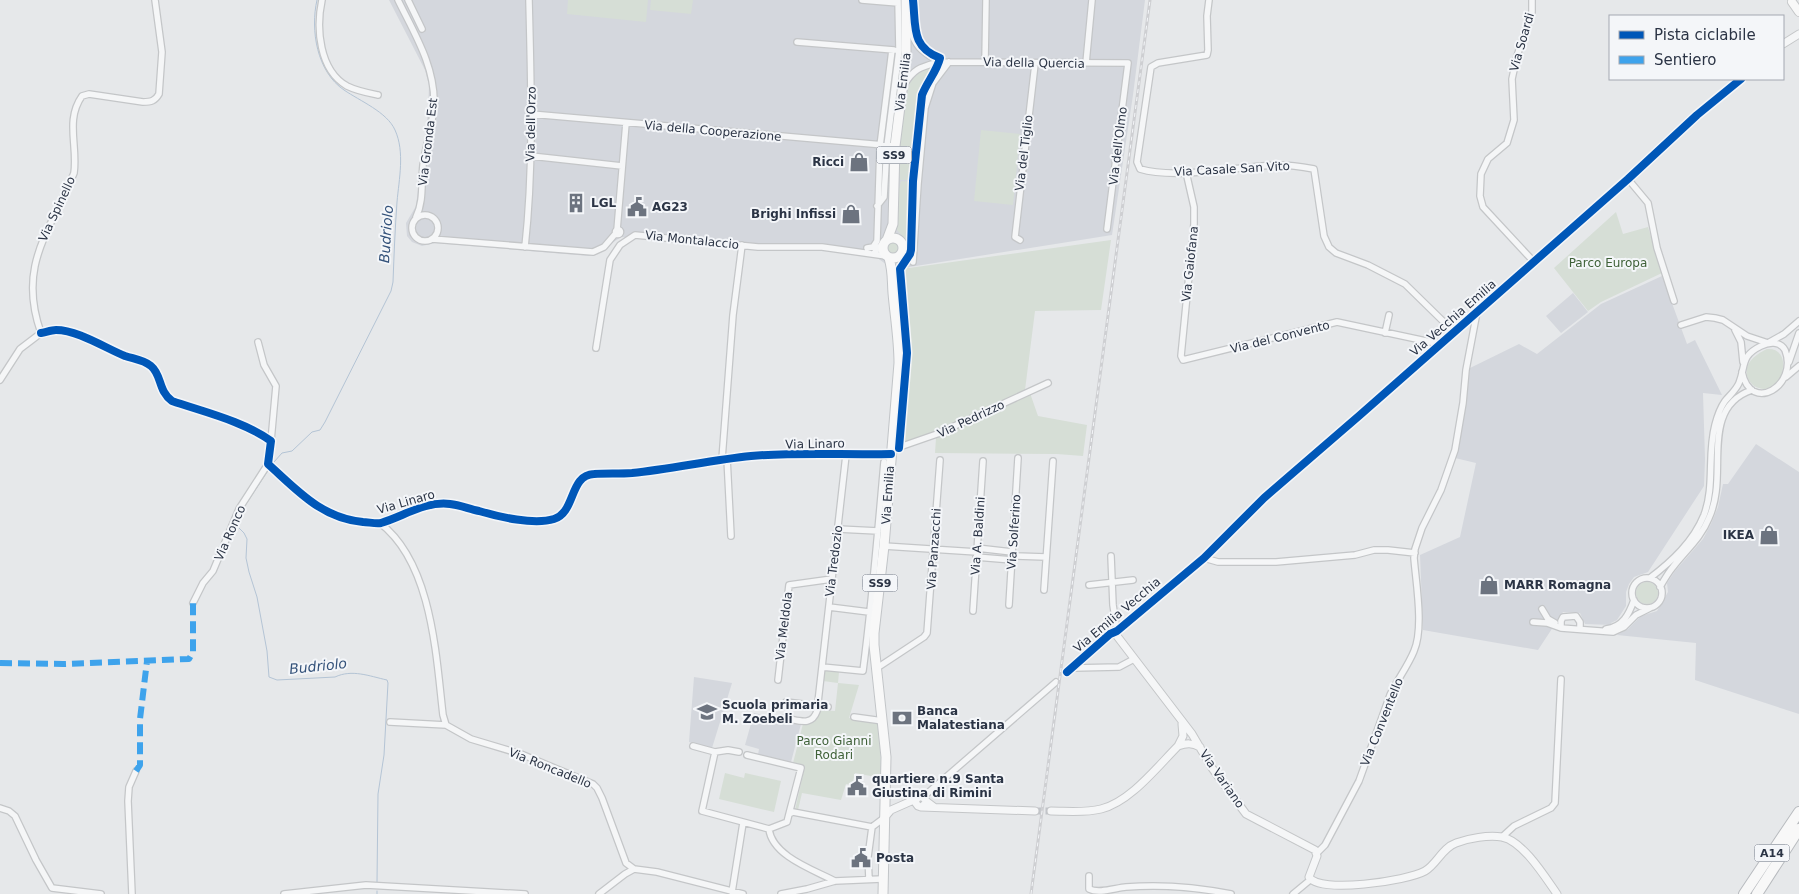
<svg xmlns="http://www.w3.org/2000/svg" width="1799" height="894" font-family="'DejaVu Sans',sans-serif">
<style>
.built{fill:#d4d7dd}
.green{fill:#d6ded6}
.lines{fill:none;stroke-linecap:round;stroke-linejoin:round}
.stream{stroke:#b4c4d5;stroke-width:1}
.tertiary-tunnel{stroke:#c1c4c9;stroke-width:7;stroke-dasharray:7 3.5;stroke-linecap:butt}
.minor-casing{stroke:#c4c6c8;stroke-width:8}
.tertiary-casing{stroke:#c4c6c8;stroke-width:9}
.secondary-casing{stroke:#c4c6c8;stroke-width:10}
.primary-casing{stroke:#c2c5c8;stroke-width:11}
.motorway-casing{stroke:#b8bbbf;stroke-width:12}
.minor{stroke:#f5f6f7;stroke-width:5.5}
.tertiary{stroke:#f5f6f7;stroke-width:7}
.secondary{stroke:#f8f8f8;stroke-width:8}
.primary{stroke:#f8f8f8;stroke-width:9}
.motorway{stroke:#f8f8f8;stroke-width:10}
.rail-casing{stroke:#cecfd2;stroke-width:3}
.rail{stroke:#f4f6f9;stroke-width:1;stroke-dasharray:4;stroke-linecap:butt}
.quiet{stroke:#3ea3ec;stroke-width:6;stroke-dasharray:12 6;stroke-linecap:butt}
.cycleway-casing{stroke:#f4f6f9;stroke-width:11}
.cycleway{stroke:#0057b8;stroke-width:8}
.labels{text-anchor:middle;stroke-width:4;stroke-linejoin:round;paint-order:stroke}
.shield{fill:#f4f6f9;stroke:#676e7b;stroke-width:1}
.shield-label{font-size:11px;font-weight:bold;fill:#2b3445}
.street-label{font-size:12px;fill:#2b3445;stroke:#f4f6f9}
.poi-label{font-size:12px;font-weight:bold;fill:#2b3445;stroke:#f4f6f9;text-anchor:start}
.park-label{font-size:12px;fill:#3f6138;stroke:#f4f6f9}
.water-label{font-size:14px;font-style:italic;fill:#34527a;stroke:#f4f6f9}
</style>
<rect width="100%" height="100%" fill="#e6e8ea"/>
<!-- built -->
<path class="built" d="M389 0H1145L1133 95 1112 235 903 268 887 265 876 257 815 248 770 250 621 237 597 253 589 256 435 243 422 246 412 242 407 236 406 223 416 206 428 112 429 85 425 70Z
M1662 276 1687 344 1695 340 1722 395 1703 393 1705 459 1704 486 1648 572 1634 577 1629 584 1626 592V606L1617 620 1611 623V625L1585 624 1580 613 1563 612 1538 650 1423 630 1420 555 1460 537 1476 463 1455 458 1470 368 1519 344 1537 354 1601 304Z
M1573 293 1588 312 1561 333 1546 316Z
M1756 444 1799 472V714L1695 680 1696 643 1617 635 1628 629 1641 616 1657 611 1668 592 1667 583 1675 571 1703 539 1711 524 1718 507 1723 484H1728Z
M694 677 732 683 712 748 689 742Z
M754 713 759 714 767 720H784L801 724 791 762 758 755 759 749 745 745Z"/>
<!-- green -->
<path class="green" d="M568 0H648L646 22 567 14Z
M651 0H693L691 14 650 10Z
M936 67 926 85 919 104 911 180H900L898 165 900 135 905 93H907C910 77 920 69 936 67Z
M939 68 926 93 924 103 915 181H913L923 102 925 91Z
M981 130 1020 134 1013 205 974 201Z
M901 181 911 182 909 252C906 261 899 264 898 274L906 354 898 445 896 444 904 352 896 278 898 265 907 254 908 249 905 239 897 230 896 226 897 197Z
M913 182H915L912 253 905 264 909 268 1111 240 1101 310 1035 311 1025 390 937 432 901 443 908 362V344L902 291 901 268 912 252Z
M1616 212 1623 234 1648 227 1662 273 1601 302 1588 311 1554 268Z
M886 247a7 7 0 1 1 14 0a7 7 0 1 1-14 0Z
M1767 349C1795 347 1783 396 1759 388 1754 387 1750 383 1748 378 1742 364 1756 354 1767 349Z
M1030 393 1038 416 1087 425 1083 456 1057 454 935 453 936 438Z
M1636 593a11 11 0 1 1 22 0a11 11 0 1 1-22 0Z
M824 670 839 672 838 683 859 685 849 718 880 724 881 778 855 773 852 785 846 784 841 800 802 793 798 810H795L805 766 793 763 803 724H806L819 710 835 711 838 683 823 681Z
M725 773 744 778 745 773 781 781 774 812 719 799Z"/>
<g class="lines">
<!-- stream -->
<path class="stream" d="M274 462 282 453 292 451 312 432 320 430 325 422 391 291 393 282C394 255 395 229 397 202 399 179 405 152 395 130 387 112 360 101 344 90 317 72 310 30 317 0
M246 504 269 469
M238 519V527L244 533 247 539 246 558 249 572 257 597 267 651 269 677 277 680 335 677C352 669 369 676 387 680L388 683 384 755 378 794 377 883
M377 894V891"/>
<!-- tertiary-tunnel -->
<path class="tertiary-tunnel" d="M1035 811H1051"/>
<defs>
<path id="minor" d="M322 0C316 28 319 70 347 86 357 91 368 93 378 95
M398 0C414 33 435 66 434 104 433 125 426 144 423 165 421 183 424 201 416 217
M408 0 422 29
M862 0 898 3
M1209 0 1207 16 1208 50 1207 55 1158 63 1151 67 1137 162 1140 169C1177 180 1239 166 1279 165 1291 165 1303 167 1314 169L1324 236 1329 247 1336 253 1368 265 1405 284 1454 332
M1532 0V12L1517 56 1512 79 1514 120 1507 143 1488 159 1481 174 1480 196 1483 207 1534 262
M908 25C916 47 919 50 939 62
M797 42 894 50
M985 62 986 0
M1086 63 1092 0
M904 85C914 68 921 67 939 62L1128 63 1107 229
M531 114 895 146
M531 156 622 166
M1186 172 1194 207V224L1181 356 1183 360 1337 322 1440 344
M1628 179 1648 203 1657 248 1674 301
M877 206 884 197 887 146 899 50 898 0
M412 228a13 13 0 1 1 26 0a13 13 0 1 1-26 0Z
M615.5 232a2.5 2.5 0 1 1 5 0a2.5 2.5 0 1 1-5 0Z
M617 230 626 123
M432 239 593 252 604 247 616 233
M1020 240 1015 237 1035 64
M525 247C534 165 531 83 529 0
M867 248 873 247 877 241 880 146 892 50
M874 253 884 242
M913 262 918 184 925 108 933 83 949 62
M1681 325 1706 317 1715 318 1723 320 1747 336 1768 343 1784 334 1799 321
M1735 330 1741 342 1743 362
M41 333C46 332 52 330 56 330 78 330 105 348 125 356 134 359 144 360 151 366 162 375 158 391 172 401 204 412 243 421 271 441L268 464C297 490 321 518 363 522 368 522 376 524 381 523 404 516 425 501 450 504 460 505 469 509 479 511 499 517 534 525 554 519 576 512 569 475 594 474 606 473 619 474 632 473 672 469 711 460 751 456 797 452 845 455 891 454
M41 333C17 265 50 232 74 173 78 146 65 120 82 96L89 94 143 102C151 102 155 101 159 94L162 52 155 0
M1385 333 1389 315
M258 342 264 365 276 386 271 441
M596 348 610 260 620 245 635 235 758 247H822L886 256
M1789 362 1799 333
M1786 377 1799 366
M0 380 20 349 41 333
M891 450 937 434 1048 383
M727 458 731 536
M722 459 733 315 742 245
M380 523C432 563 436 655 443 715L446 725 471 739 521 754 593 784 597 788 602 798 626 863 634 869
M838 529 878 531
M884 546 977 552
M977 548 1012 552
M1012 556 1046 557
M976 557 1012 560
M1204 558 1218 562H1276L1355 555 1374 550H1388L1415 553
M1650 578C1672 561 1693 542 1704 515 1715 486 1707 455 1715 425 1717 417 1720 408 1725 401 1730 395 1736 390 1739 383 1746 366 1740 356 1761 346 1769 342 1780 341 1785 350 1799 385 1751 415 1742 372
M1632 593a15 15 0 1 1 30 0a15 15 0 1 1-30 0Z
M1089 585 1133 580
M1660 587C1664 580 1668 573 1673 567 1686 550 1701 538 1709 518 1713 509 1715 500 1716 492 1721 456 1707 405 1752 390
M1044 590 1053 461
M193 603 203 583 213 571 239 509 268 464
M1009 605 1018 458
M829 607 869 612
M1542 609 1548 619 1555 623
M973 611 983 461
M1533 622 1547 623 1561 628 1613 632 1624 627 1636 615 1650 608
M1561 628V621L1563 617 1576 616 1580 622V629
M1606 629C1623 627 1629 614 1634 600
M822 667 863 671C872 602 878 532 884 462
M877 668 924 637 927 633 940 460
M1073 668 1119 667 1134 659
M1067 672 1110 634 1117 631 1113 605 1111 556
M778 680 789 585 832 579
M786 702 828 707
M854 717 883 721
M781 718C795 718 811 729 817 711L846 455
M390 722 446 725
M693 746 715 752 702 811 769 829
M715 752 728 750 739 752
M747 755 801 768 789 814
M923 797 1056 682
M0 808 9 811 15 816 36 860 52 888 101 894
M769 829 787 822 789 814 793 812 872 827
M769 829C772 856 814 870 835 881
M1502 837 1514 826 1551 808 1555 803 1561 679
M1317 853 1325 845 1359 781 1390 695C1397 680 1408 666 1414 651 1424 628 1416 583 1414 558L1415 549 1422 528 1441 490 1455 450 1463 403 1466 370 1477 312
M1089 876V889C1099 894 1115 888 1126 887 1162 884 1196 887 1231 894
M869 879 868 857 872 827 884 818
M732 892 743 823
M132 894 128 801 129 787 136 771
M284 894 366 885 525 894
M599 894 625 874 634 869 657 872 743 894
M781 894 807 889 835 881 882 879
M1293 894 1310 880"/>
<path id="tertiary" d="M1783 44 1799 34
M1182 724 1183 736 1178 746C1187 743 1192 743 1200 747
M926 801 925 804 921 807 918 806 915 802 918 797H923L926 801 934 807
M921 807 1035 811
M1051 811C1067 811 1085 813 1101 809 1130 802 1157 767 1178 746
M884 818 891 810 916 799
M1557 894C1545 877 1523 841 1502 837 1488 835 1469 838 1456 843 1442 848 1437 864 1425 871 1407 881 1319 894 1309 877L1317 856 1315 850 1246 814 1212 768 1192 734 1117 636V631L1204 558 1264 498 1360 415 1628 179 1697 115 1741 79"/>
<path id="secondary" d="M1792 2 1799 12"/>
<path id="primary" d="M883 248a10 10 0 1 1 20 0a10 10 0 1 1-20 0Z
M887 240 893 224 895 146 906 59V0
M883 894 886 757 874 645V633L884 546 899 363C899 340 895 316 893 293 892 280 893 271 889 258"/>
<path id="motorway" d="M1744 894 1799 812
M1757 894 1799 829"/>
</defs>
<!-- minor casing -->
<use href="#minor" class="minor-casing"/>
<!-- tertiary casing -->
<use href="#tertiary" class="tertiary-casing"/>
<!-- secondary casing -->
<use href="#secondary" class="secondary-casing"/>
<!-- primary casing -->
<use href="#primary" class="primary-casing"/>
<!-- motorway casing -->
<use href="#motorway" class="motorway-casing"/>
<!-- minor -->
<use href="#minor" class="minor"/>
<!-- tertiary -->
<use href="#tertiary" class="tertiary"/>
<!-- secondary -->
<use href="#secondary" class="secondary"/>
<!-- primary -->
<use href="#primary" class="primary"/>
<!-- motorway -->
<use href="#motorway" class="motorway"/>
<defs>
<path id="rail" d="M1031 894 1150 0"/>
</defs>
<!-- rail casing -->
<use href="#rail" class="rail-casing"/>
<!-- rail -->
<use href="#rail" class="rail"/>
<!-- quiet -->
<path class="quiet" d="M0 663 63 664 189 659 193 652V603
M136 771 140 765V719L147 661"/>
<defs>
<path id="cycleway" d="M41 333C46 332 52 330 56 330 78 330 105 348 125 356 134 359 144 360 151 366 162 375 158 391 172 401 204 412 243 421 271 441L268 464C297 490 321 518 363 522 368 522 376 524 381 523 404 516 425 501 450 504 460 505 469 509 479 511 499 517 534 525 554 519 576 512 569 475 594 474 606 473 619 474 632 473 672 469 711 460 751 456 797 452 845 455 891 454
M899 448 907 353 900 269 910 254 911 250 913 181 922 95C927 82 937 71 940 58 911 47 916 27 913 0
M1067 672 1110 634 1117 631 1204 558 1264 498 1360 415 1628 179 1697 115 1741 79"/>
</defs>
<!-- cycleway casing -->
<use href="#cycleway" class="cycleway-casing"/>
<!-- cycleway -->
<use href="#cycleway" class="cycleway"/>
</g>
<!-- icons -->
<defs>
<symbol id="shop-bare" viewBox="-9 -9 18 18"><path d="M-5-2.5h2.3a2.7 3.5 0 0 1 5.4 0H5L5.5 6h-11ZM-1.5-2.5h3a1.5 2.3 0 0 0-3 0Z" fill="#6c737f" stroke="#f4f6f9" stroke-width="2.5" paint-order="stroke"/></symbol>
<symbol id="building-bare" viewBox="-9 -9 18 18"><path d="M-4-6H4V6H1V3H-1V6H-4ZM-2.5-4.3h1.7v1.8h-1.7ZM.8-4.3h1.7v1.8H.8ZM-2.5-1h1.7V.8h-1.7ZM.8-1h1.7V.8H.8Z" fill="#6c737f" stroke="#f4f6f9" stroke-width="2.5" paint-order="stroke"/></symbol>
<symbol id="civic-bare" viewBox="-9 -9 18 18"><path d="M-.6-6.5H3V-4.5H.6V-3L4-1V1h2V6H-6V1h2V-1L-.6-3ZM-1.2 2.5V6h2.4V2.5Z" fill="#6c737f" stroke="#f4f6f9" stroke-width="2.5" paint-order="stroke"/></symbol>
<symbol id="school-bare" viewBox="-9 -9 18 18"><path d="M0-5L7-2L0 1L-7-2ZM-4 1L0 2.5L4 1V4Q0 6-4 4Z" fill="#6c737f" stroke="#f4f6f9" stroke-width="2.5" paint-order="stroke"/></symbol>
<symbol id="bank-bare" viewBox="-9 -9 18 18"><path d="M-6-4H6V4H-6ZM0-2.3a2.3 2.3 0 1 0 0 4.6a2.3 2.3 0 1 0 0-4.6Z" fill="#6c737f" stroke="#f4f6f9" stroke-width="2.5" paint-order="stroke"/></symbol>
</defs>
<g fill-rule="evenodd">
<use href="#shop-bare" x="845" y="148" width="28" height="28"/>
<use href="#building-bare" x="562" y="189" width="28" height="28"/>
<use href="#civic-bare" x="623" y="193" width="28" height="28"/>
<use href="#shop-bare" x="837" y="200" width="28" height="28"/>
<use href="#shop-bare" x="1755" y="521" width="28" height="28"/>
<use href="#shop-bare" x="1475" y="571" width="28" height="28"/>
<use href="#school-bare" x="693" y="698" width="28" height="28"/>
<use href="#bank-bare" x="888" y="704" width="28" height="28"/>
<use href="#civic-bare" x="843" y="772" width="28" height="28"/>
<use href="#civic-bare" x="847" y="844" width="28" height="28"/>
</g>
<g class="labels">
<!-- shield labels -->
<g class="shield">
<rect x="876.5" y="146.5" width="35" height="17" rx="4"/>
<rect x="862.5" y="574.5" width="35" height="17" rx="4"/>
<rect x="1754.5" y="844.5" width="35" height="17" rx="4"/>
</g>
<g class="shield-label">
<text x="894" y="159">SS9</text>
<text x="880" y="587">SS9</text>
<text x="1772" y="857">A14</text>
</g>
<!-- street labels -->
<g class="street-label">
<text transform="translate(1522 42) rotate(-74)" y="4">Via Soardi</text>
<text transform="translate(1034 63) rotate(1)" y="4">Via della Quercia</text>
<text transform="translate(903 82) rotate(-83)" y="4">Via Emilia</text>
<text transform="translate(531 124) rotate(-89)" y="4">Via dell'Orzo</text>
<text transform="translate(713 131) rotate(5)" y="4">Via della Cooperazione</text>
<text transform="translate(428 142) rotate(-83)" y="4">Via Gronda Est</text>
<text transform="translate(1118 146) rotate(-83)" y="4">Via dell'Olmo</text>
<text transform="translate(1024 153) rotate(-83)" y="4">Via del Tiglio</text>
<text transform="translate(1232 169) rotate(-3)" y="4">Via Casale San Vito</text>
<text transform="translate(57 209) rotate(-65)" y="4">Via Spinello</text>
<text transform="translate(692 240) rotate(6)" y="4">Via Montalaccio</text>
<text transform="translate(1190 264) rotate(-84)" y="4">Via Gaiofana</text>
<text transform="translate(1453 318) rotate(-41)" y="4">Via Vecchia Emilia</text>
<text transform="translate(1280 337) rotate(-14)" y="4">Via del Convento</text>
<text transform="translate(971 419) rotate(-25)" y="4">Via Pedrizzo</text>
<text transform="translate(815 444) rotate(-1)" y="4">Via Linaro</text>
<text transform="translate(888 495) rotate(-86)" y="4">Via Emilia</text>
<text transform="translate(406 502) rotate(-16)" y="4">Via Linaro</text>
<text transform="translate(1014 532) rotate(-86)" y="4">Via Solferino</text>
<text transform="translate(230 533) rotate(-66)" y="4">Via Ronco</text>
<text transform="translate(978 536) rotate(-86)" y="4">Via A. Baldini</text>
<text transform="translate(934 549) rotate(-86)" y="4">Via Panzacchi</text>
<text transform="translate(834 561) rotate(-83)" y="4">Via Tredozio</text>
<text transform="translate(1117 615) rotate(-40)" y="4">Via Emilia Vecchia</text>
<text transform="translate(784 626) rotate(-83)" y="4">Via Meldola</text>
<text transform="translate(1382 722) rotate(-68)" y="4">Via Conventello</text>
<text transform="translate(550 768) rotate(22)" y="4">Via Roncadello</text>
<text transform="translate(1222 779) rotate(55)" y="4">Via Variano</text>
</g>
<!-- poi labels -->
<g class="poi-label">
<text x="844" y="166" text-anchor="end">Ricci</text>
<text x="591" y="207">LGL</text>
<text x="652" y="211">AG23</text>
<text x="836" y="218" text-anchor="end">Brighi Infissi</text>
<text x="1754" y="539" text-anchor="end">IKEA</text>
<text x="1504" y="589">MARR Romagna</text>
<text x="722" y="709">Scuola primaria<tspan x="722" dy="14">M. Zoebeli</tspan></text>
<text x="917" y="715">Banca<tspan x="917" dy="14">Malatestiana</tspan></text>
<text x="872" y="783">quartiere n.9 Santa<tspan x="872" dy="14">Giustina di Rimini</tspan></text>
<text x="876" y="862">Posta</text>
</g>
<!-- park labels -->
<g class="park-label">
<text x="1608" y="267">Parco Europa</text>
<text x="834" y="745">Parco Gianni<tspan x="834" dy="14">Rodari</tspan></text>
</g>
<!-- water labels -->
<g class="water-label">
<text transform="translate(386 234) rotate(-86)" y="5">Budriolo</text>
<text transform="translate(318 666) rotate(-6)" y="5">Budriolo</text>
</g>
</g>
<!-- legend -->
<rect x="1609" y="15" width="175" height="65" fill="#f4f6f9" stroke="#a4a8b1"/>
<rect x="1619" y="31" width="25" height="8" fill="#0057b8" stroke="#a4a8b1"/>
<text x="1654" y="40" font-size="15" fill="#2b3445">Pista ciclabile</text>
<rect x="1619" y="56" width="25" height="8" fill="#3ea3ec" stroke="#a4a8b1"/>
<text x="1654" y="65" font-size="15" fill="#2b3445">Sentiero</text>
</svg>
